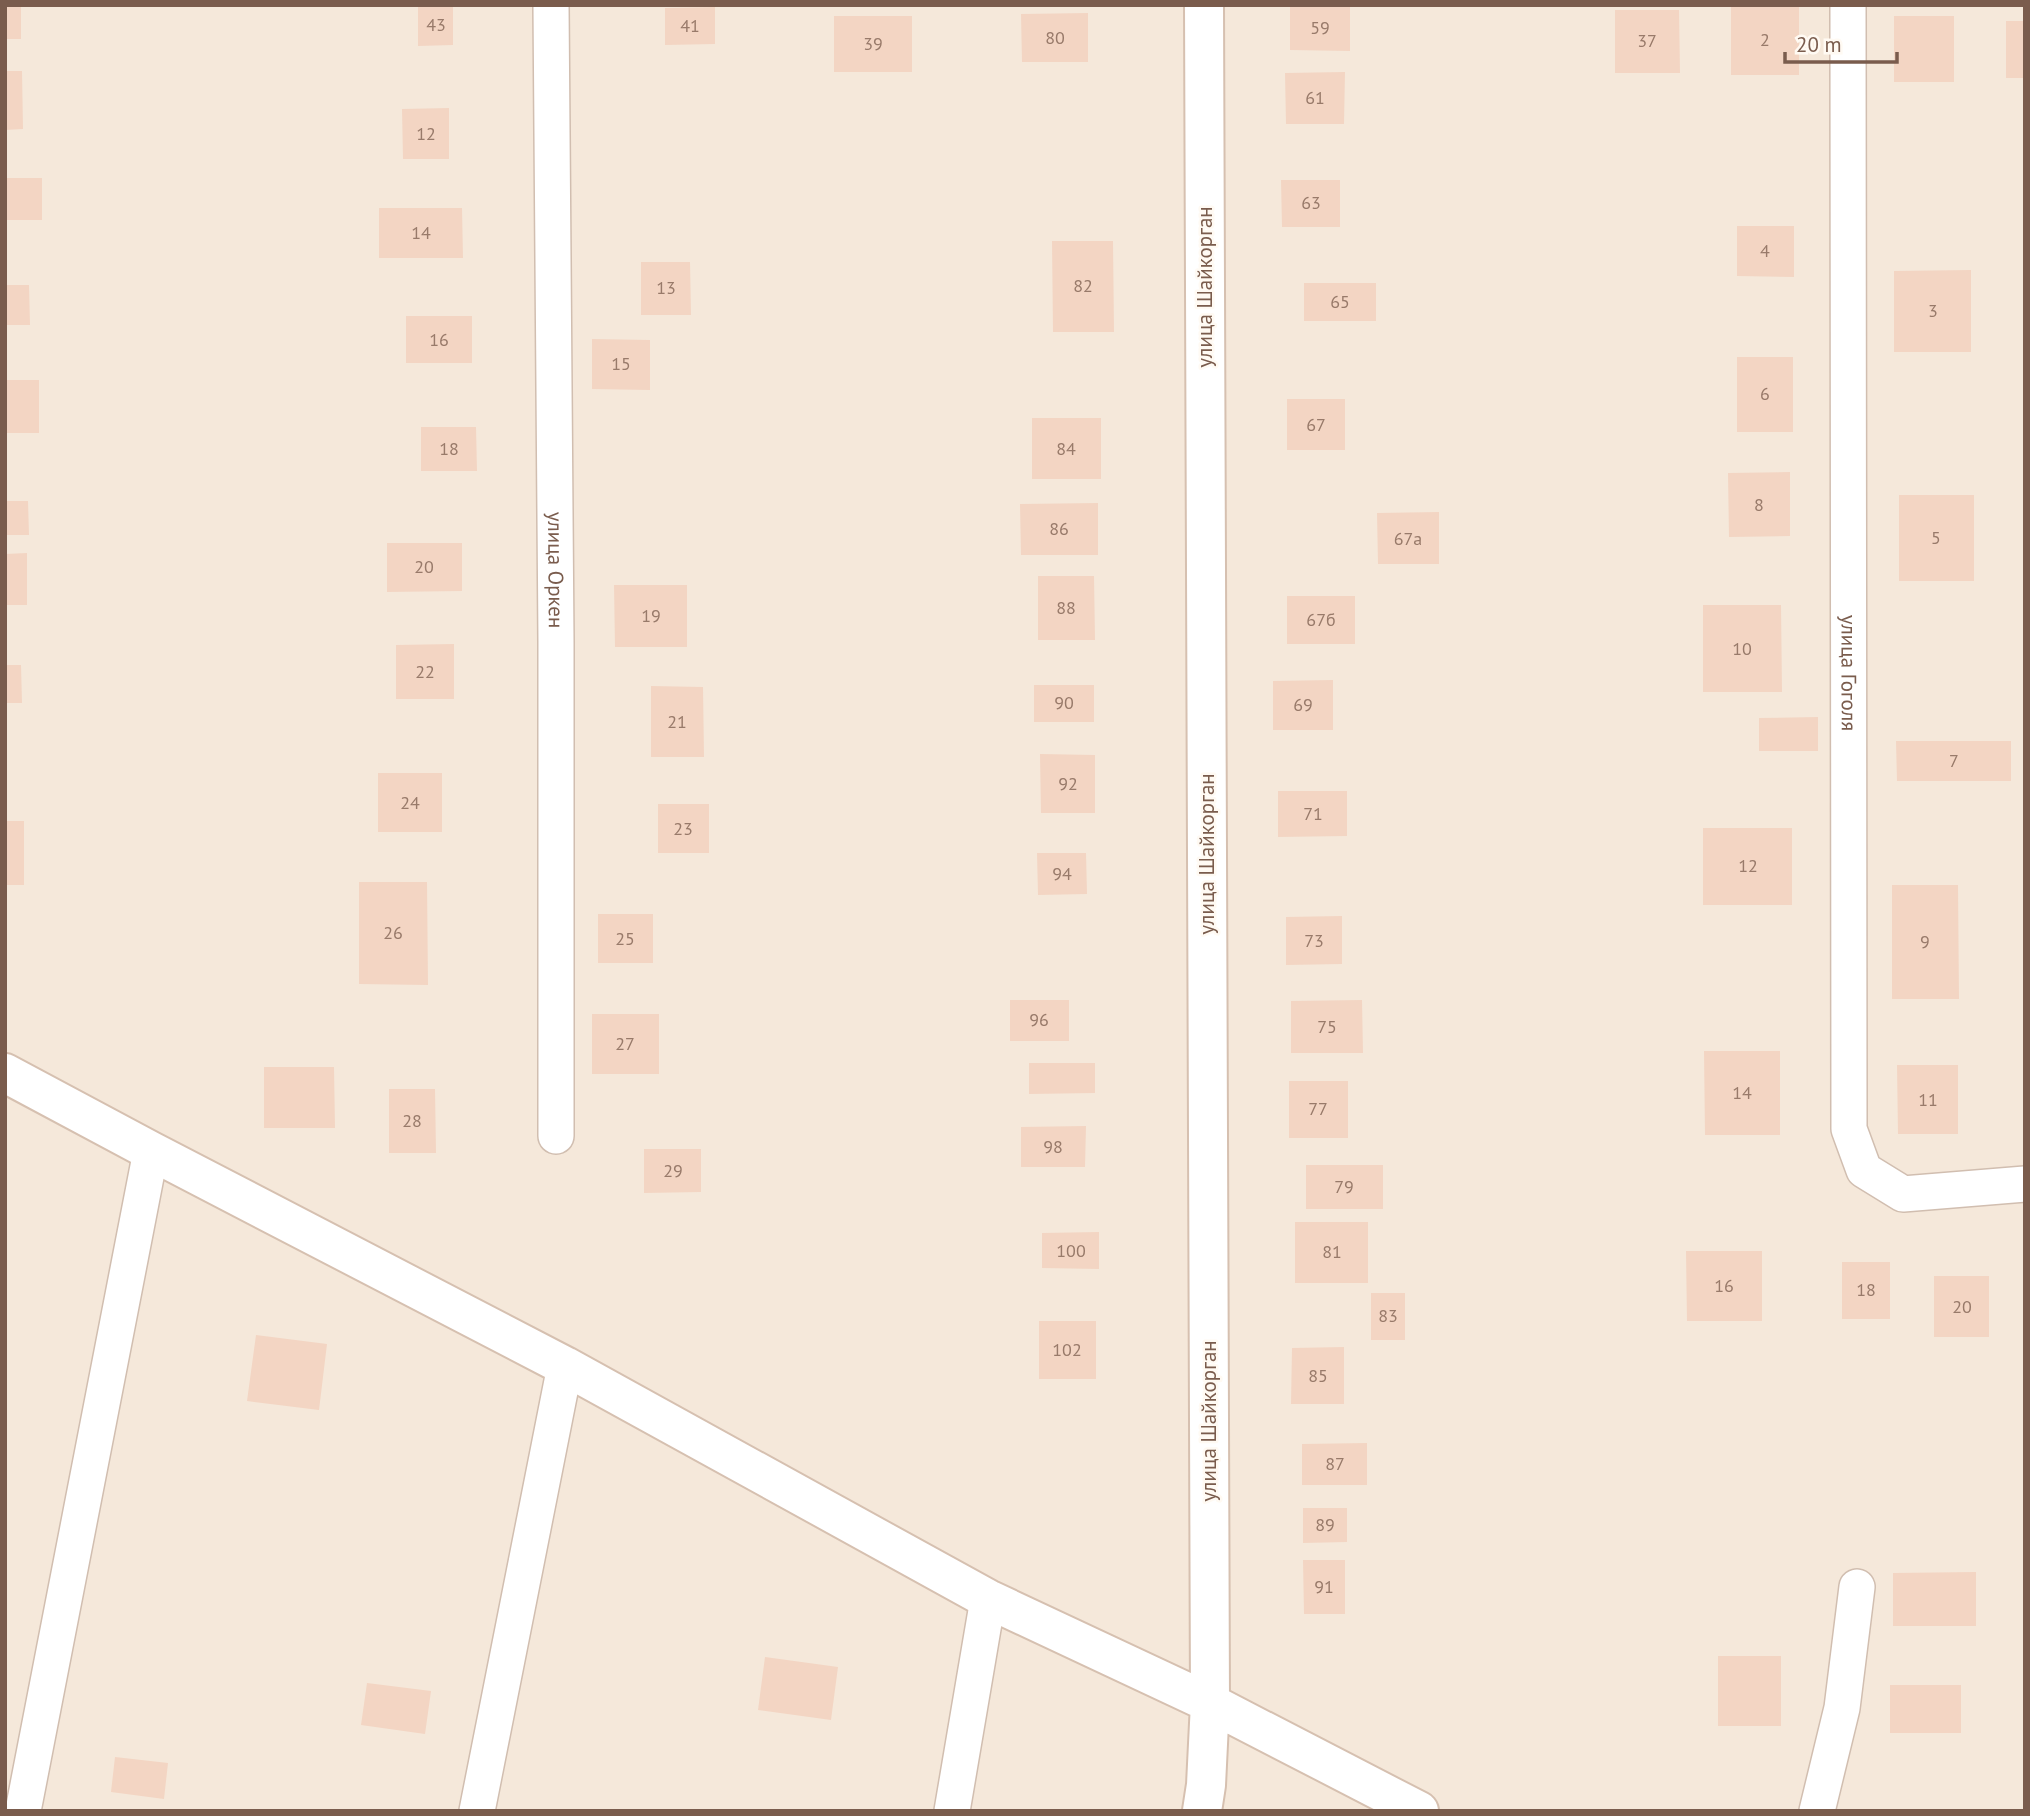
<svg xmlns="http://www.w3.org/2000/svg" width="2030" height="1816" font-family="'PT Sans',sans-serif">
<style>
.residential{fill:#f5e8da}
.building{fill:#f3d5c3}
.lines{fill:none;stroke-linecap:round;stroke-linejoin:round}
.street-casing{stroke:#d1beb0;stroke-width:38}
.secondary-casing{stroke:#d6c0b0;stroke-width:42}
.street{stroke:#fff;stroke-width:35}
.secondary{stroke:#fff;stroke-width:38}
.labels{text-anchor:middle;stroke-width:5;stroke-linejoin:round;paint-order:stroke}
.number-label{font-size:18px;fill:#987a6a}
.street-label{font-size:21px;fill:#7a5c4d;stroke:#fffaf3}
</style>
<rect width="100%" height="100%" fill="#fdf6ec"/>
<!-- residential -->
<path class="residential" d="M5 5H2025V1811H5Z"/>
<!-- building -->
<path class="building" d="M5 5H21V39H5Z
M418 5H453V45L418 46Z
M1290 5H1350V51L1290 50Z
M1731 6H1799V75H1731Z
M715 7V44L665 45V8Z
M1615 10H1679L1680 73H1615Z
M1088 13V62H1022L1021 14Z
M834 16H912V72H834Z
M1894 16H1954V82H1894Z
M2006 21H2025V78H2006Z
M5 71H22L23 129 5 130Z
M1345 72 1344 124H1286L1285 73Z
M449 108V159H403L402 109Z
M5 178H42V220H5Z
M1281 180H1340V227H1282Z
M379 208H462L463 258H379Z
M1737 226H1794V277L1737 276Z
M1052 241H1113L1114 332H1053Z
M641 262H690L691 315H641Z
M1971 270V352H1894V271Z
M1304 283H1376V321H1304Z
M5 285H29L30 325H5Z
M406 316H472V363H406Z
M592 339 650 340V390L592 389Z
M1737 357H1793V432H1737Z
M5 380H39V433H5Z
M1287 399H1345V450H1287Z
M1032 418H1101V479H1032Z
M421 427H476L477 471H421Z
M1790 472V536L1729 537 1728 473Z
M1899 495H1974V581H1899Z
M5 501H28L29 535H5Z
M1098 503V555H1021L1020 504Z
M1439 512V564H1378L1377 513Z
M387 543H462V591L387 592Z
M27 553V605H5V554Z
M1038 576H1094L1095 640H1038Z
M614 585H687V647H615Z
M1287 596H1355V644H1287Z
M1703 605H1781L1782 692H1703Z
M454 644V699H396V645Z
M5 665H21L22 703H5Z
M1333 680V730H1273V681Z
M1034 685H1094V722H1034Z
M651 686 703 687 704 757H651Z
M1818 717V751H1759V718Z
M1896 741H2011V781H1897Z
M1040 754 1095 755V813H1041Z
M378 773H442V832H378Z
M1278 791H1347V836L1278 837Z
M658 804H709V853H658Z
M5 821H24V885H5Z
M1703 828H1792V905H1703Z
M1037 853H1086L1087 894 1038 895Z
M359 882H427L428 985 359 984Z
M1892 885H1958L1959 999H1892Z
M598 914H653V963H598Z
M1342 916V964L1286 965V917Z
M1010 1000H1069V1041H1010Z
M1362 1000 1363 1053H1291V1001Z
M592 1014H659V1074H592Z
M1704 1051H1780V1135H1705Z
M1029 1063H1095V1093L1029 1094Z
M1897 1065H1958V1134H1898Z
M264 1067H334L335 1128H264Z
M1289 1081H1348V1138H1289Z
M389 1089H435L436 1153H389Z
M1086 1126 1085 1167H1021V1127Z
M644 1149H701V1192L644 1193Z
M1306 1165H1383V1209H1306Z
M1295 1222H1368V1283H1295Z
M1099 1232V1269L1042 1268V1233Z
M1686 1251H1762V1321H1687Z
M1842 1262H1890V1319H1842Z
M1934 1276H1989V1337H1934Z
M1371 1293H1405V1340H1371Z
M1039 1321H1096V1379H1039Z
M256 1335 327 1344 319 1410 247 1401Z
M1344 1347V1404H1291L1292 1348Z
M1367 1443V1485H1302V1444Z
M1303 1508H1347V1542L1303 1543Z
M1303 1560H1345V1614H1304Z
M1976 1572V1626H1893V1573Z
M1718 1656H1781V1726H1718Z
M765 1657 838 1667 831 1720 758 1710Z
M367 1683 431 1691 425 1734 361 1725Z
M1890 1685H1961V1733H1890Z
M115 1757 168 1763 164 1799 111 1792Z"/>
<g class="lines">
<defs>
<g id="street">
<path id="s1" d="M551 5 556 642V1136"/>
<path id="s2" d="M1848 5 1849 1129 1864 1170 1903 1194 2025 1184"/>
<path d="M23 1811 151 1151"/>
<path d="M477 1811 565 1366"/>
<path d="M952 1811 988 1599"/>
<path d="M1817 1811 1842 1708 1857 1587"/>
</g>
<path id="secondary" d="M5 1073 151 1151 565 1366 988 1599 1210 1703 1419 1811
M1202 1811 1206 1785 1210 1703 1204 5"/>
</defs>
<!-- street casing -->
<use href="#street" class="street-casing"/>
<!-- secondary casing -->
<use href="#secondary" class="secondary-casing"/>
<!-- street -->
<use href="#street" class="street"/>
<!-- secondary -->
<use href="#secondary" class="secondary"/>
</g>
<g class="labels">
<!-- number labels -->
<g class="number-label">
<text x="436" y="31">43</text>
<text x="690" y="32">41</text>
<text x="1320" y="34">59</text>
<text x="1055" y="44">80</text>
<text x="1765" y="46">2</text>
<text x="1647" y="47">37</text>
<text x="873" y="50">39</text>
<text x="1315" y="104">61</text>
<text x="426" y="140">12</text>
<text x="1311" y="209">63</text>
<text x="421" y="239">14</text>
<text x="1765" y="257">4</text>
<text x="1083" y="292">82</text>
<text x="666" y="294">13</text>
<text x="1340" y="308">65</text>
<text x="1933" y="317">3</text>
<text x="439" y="346">16</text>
<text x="621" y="370">15</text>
<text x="1765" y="400">6</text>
<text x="1316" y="431">67</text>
<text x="449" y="455">18</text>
<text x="1066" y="455">84</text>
<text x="1759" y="511">8</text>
<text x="1059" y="535">86</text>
<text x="1936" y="544">5</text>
<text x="1408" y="545">67а</text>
<text x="424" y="573">20</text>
<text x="1066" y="614">88</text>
<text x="651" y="622">19</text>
<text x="1321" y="626">67б</text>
<text x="1742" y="655">10</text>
<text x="425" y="678">22</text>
<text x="1064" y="709">90</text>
<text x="1303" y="711">69</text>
<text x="677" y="728">21</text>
<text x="1954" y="767">7</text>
<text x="1068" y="790">92</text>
<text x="410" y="809">24</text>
<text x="1313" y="820">71</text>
<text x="683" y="835">23</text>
<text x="1748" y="872">12</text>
<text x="1062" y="880">94</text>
<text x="393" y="939">26</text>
<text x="625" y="945">25</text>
<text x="1314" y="947">73</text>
<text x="1925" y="948">9</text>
<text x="1039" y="1026">96</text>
<text x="1327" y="1033">75</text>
<text x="625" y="1050">27</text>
<text x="1742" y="1099">14</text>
<text x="1928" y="1106">11</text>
<text x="1318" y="1115">77</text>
<text x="412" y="1127">28</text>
<text x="1053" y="1153">98</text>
<text x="673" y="1177">29</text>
<text x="1344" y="1193">79</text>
<text x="1071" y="1257">100</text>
<text x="1332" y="1258">81</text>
<text x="1724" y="1292">16</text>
<text x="1866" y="1296">18</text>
<text x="1962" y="1313">20</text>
<text x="1388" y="1322">83</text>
<text x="1067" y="1356">102</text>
<text x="1318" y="1382">85</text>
<text x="1335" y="1470">87</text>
<text x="1325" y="1531">89</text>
<text x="1324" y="1593">91</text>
</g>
<!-- street labels -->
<g class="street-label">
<text transform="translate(1205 287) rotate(-90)" y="7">улица Шайкорган</text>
<text dy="7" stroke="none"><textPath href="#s1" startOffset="565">улица Оркен</textPath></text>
<text dy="7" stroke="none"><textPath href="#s2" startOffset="668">улица Гоголя</textPath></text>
<text transform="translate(1207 854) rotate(-90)" y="7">улица Шайкорган</text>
<text transform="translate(1209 1421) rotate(-90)" y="7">улица Шайкорган</text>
</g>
</g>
<!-- border -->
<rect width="2030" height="1816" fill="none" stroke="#7a5c4d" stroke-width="14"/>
<!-- scale -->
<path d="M1785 52v10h112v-10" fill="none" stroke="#7a5c4d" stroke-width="3.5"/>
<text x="1796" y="52" font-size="21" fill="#7a5c4d" stroke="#fffaf3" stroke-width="5" paint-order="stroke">20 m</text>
</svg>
